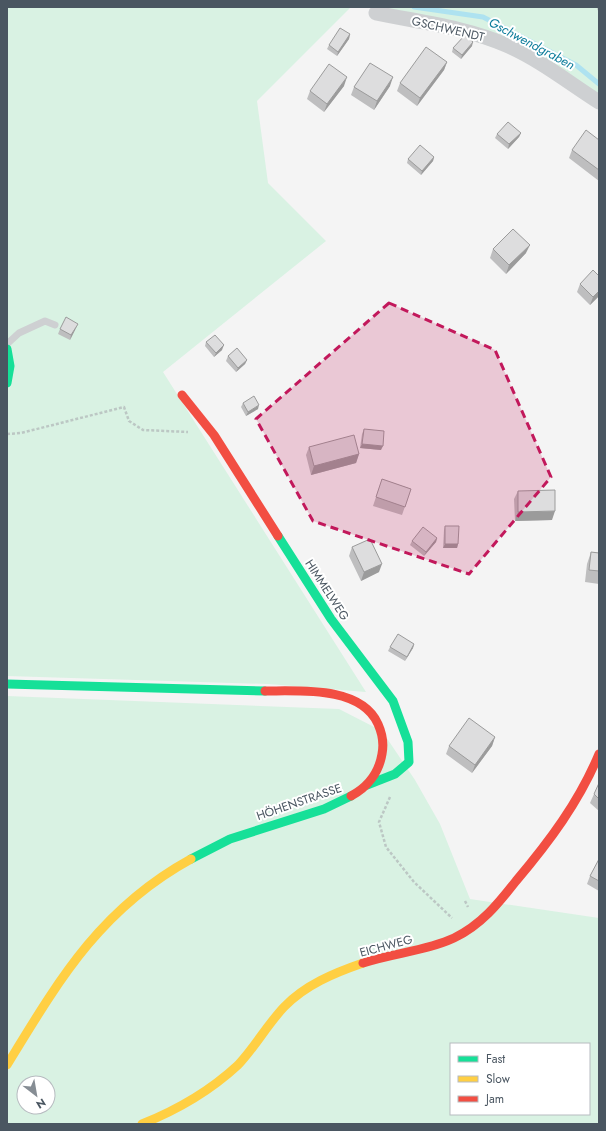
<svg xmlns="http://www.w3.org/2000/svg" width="606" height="1131" font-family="Jost,sans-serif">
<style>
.green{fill:#d9f2e3;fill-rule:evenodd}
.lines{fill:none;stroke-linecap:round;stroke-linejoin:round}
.stream{stroke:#aee2f0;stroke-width:5}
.path{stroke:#bcc7c4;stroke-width:2.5;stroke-dasharray:3 2;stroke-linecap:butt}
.lane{stroke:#ced0d2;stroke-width:7}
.street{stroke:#ced0d2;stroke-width:15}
.fast{stroke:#16e098;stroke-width:9}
.slow{stroke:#ffcf43;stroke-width:9}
.jam{stroke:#f24e42;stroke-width:9}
.wall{fill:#bebebf}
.shaded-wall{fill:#9b9b9b}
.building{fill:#ddddde;stroke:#9b9b9b}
.marked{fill:#c2185b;fill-opacity:0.2;stroke:#c2185b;stroke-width:3;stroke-dasharray:8 5;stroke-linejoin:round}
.labels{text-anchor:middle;stroke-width:4;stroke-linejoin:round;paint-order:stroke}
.street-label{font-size:12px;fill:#4a5661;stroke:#fff}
.water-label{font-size:13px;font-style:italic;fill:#0c7c9b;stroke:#fff}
</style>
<rect width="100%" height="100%" fill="#f4f4f4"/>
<!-- green -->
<path class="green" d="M7 7H351L257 101 268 183 326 241 163 372 366 692 268 684 7 676Z
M377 7H599V95L567 73Z
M7 696 339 709 382 731 415 780 440 824 470 899 599 918V1124H7ZM451 1044H589V1114H451ZM24 1083H48V1107H24Z"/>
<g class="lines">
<!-- stream -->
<path class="stream" d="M414 7 483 17 576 65 599 84"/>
<!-- path -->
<path class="path" d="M598 7 599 11
M7 434 21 433 124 407 129 421 143 430 188 432
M390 797 379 822 386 847 414 882 452 918
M465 901 468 907"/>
<!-- lane -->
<path class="lane" d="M7 344 19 333 45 321 55 325"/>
<!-- street -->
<path class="street" d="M376 13C418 22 465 27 506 45 539 59 569 83 599 102"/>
<!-- fast -->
<path class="fast" d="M7 349 10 366 7 383
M278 536 331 619 393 701 408 742 409 762 395 774 367 785
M7 684 265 691
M191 859 230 839 324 809 351 796"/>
<!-- slow -->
<path class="slow" d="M7 1065C59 980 100 909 191 859
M142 1124C177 1110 210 1091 238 1065 255 1047 267 1025 284 1007 305 985 334 973 363 963"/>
<!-- jam -->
<path class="jam" d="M182 395 214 435 278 536
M265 691C300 691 361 686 378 724 382 733 384 744 382 754 379 772 368 787 351 796
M363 963C393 953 426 951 454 938 481 925 498 904 516 881 549 842 579 802 599 754"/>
</g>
<!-- wall -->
<path class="wall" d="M350 34 349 39 337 56 327 49 329 45Z
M472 46 461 59 452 52 453 48Z
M447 62 444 70 417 106 397 91 400 83Z
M344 86 324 112 307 99 310 91Z
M390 86 374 110 351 95 354 87Z
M521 133 519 137 508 149 495 138 497 134Z
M599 140V181L569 158 572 150Z
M434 157 433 161 421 175 407 163 408 159Z
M493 249 526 253 506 274 490 258Z
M580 284 599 296 590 305 577 292Z
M76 328 70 340 58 334 60 329Z
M206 342 222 350 214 357 205 346Z
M228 356 247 360 245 364 236 372 226 361Z
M243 403 258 409 246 416 241 407Z
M364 429 381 450 360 448 362 434Z
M309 447 359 454 356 463 311 475 306 455Z
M382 479 411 489 402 515 373 506Z
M518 491 552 520 515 521 514 499Z
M445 526 458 544 457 548H443L444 530Z
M437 538 436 542 424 556 410 545 412 541Z
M352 547 379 572 361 581 349 556Z
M591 552 599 553V584L585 582 587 564Z
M414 644 413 648 405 661 388 651 390 647Z
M495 737 492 746 472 773 446 754 449 746Z
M599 783V811L590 803 594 794Z
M599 859V891L587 884 590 876Z"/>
<!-- shaded-wall -->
<path class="shaded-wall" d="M350 34 349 39 337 56 338 52Z
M473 42 472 46 461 59 462 55Z
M447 62 444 70 417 106 420 98Z
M347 77 344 86 324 112 327 104Z
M393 77 390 86 374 110 377 101Z
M521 133 519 137 508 149 509 144Z
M434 157 433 161 421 175 422 171Z
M530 245 526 253 506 274 509 265Z
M599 291V296L590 305 593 297Z
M78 324 70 340 71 335Z
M224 345 222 350 214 357 216 353Z
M247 360 245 364 236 372 238 368Z
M259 405 258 409 246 416 248 412Z
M362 444 383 446 381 450 360 448Z
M359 454 356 463 311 475 314 466Z
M555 511 552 520 515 521 518 512Z
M437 538 436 542 424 556 426 552Z
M445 544H458L457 548H443Z
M382 564 379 572 361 581 364 572Z
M414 644 413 648 405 661 407 657Z
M495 737 492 746 472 773 475 765Z"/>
<!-- building -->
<path class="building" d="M340 28 350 34 338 52 329 45Z
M465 35 473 42 462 55 453 48Z
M426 47 447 62 420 98 400 83Z
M370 63 393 77 377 101 354 87Z
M329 64 347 77 327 104 310 91Z
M508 122 521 133 509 144 497 134Z
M586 130 599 140V170L572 150Z
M420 145 434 157 422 171 408 159Z
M513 229 530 245 509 265 493 249Z
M593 270 599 276V291L593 297 580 284Z
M66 317 78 324 71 335 60 329Z
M215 335 224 345 216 353 206 342Z
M237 348 247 360 238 368 228 356Z
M254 396 259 405 248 412 243 403Z
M364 429 384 431 383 446 362 444Z
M354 435 359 454 314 466 309 447Z
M382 479 411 489 405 507 376 497Z
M555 490V511L518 512V491Z
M445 526H459L458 544H445Z
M423 527 437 538 426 552 412 541Z
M370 539 382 564 364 572 352 547Z
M591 552 599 553V571L589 570Z
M398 634 414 644 407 657 390 647Z
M469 718 495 737 475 765 449 746Z
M599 783V799L594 794Z
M599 859V881L590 876Z"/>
<!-- marked area -->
<path class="marked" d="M389 303 495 350 551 477 469 574 313 521 256 419Z"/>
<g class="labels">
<!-- street labels -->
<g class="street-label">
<text transform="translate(448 29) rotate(13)" y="4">GSCHWENDT</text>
<text transform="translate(327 590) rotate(57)" y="4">HIMMELWEG</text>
<text transform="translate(299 802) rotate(-19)" y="4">HÖHENSTRASSE</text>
<text transform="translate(386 946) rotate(-15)" y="4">EICHWEG</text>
</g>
<!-- water labels -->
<g class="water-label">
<text transform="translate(532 43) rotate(28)" y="5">Gschwendgraben</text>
</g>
</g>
<!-- border -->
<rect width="606" height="1131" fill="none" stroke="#4a5661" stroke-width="16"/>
<!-- legend -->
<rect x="450" y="1043" width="140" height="72" fill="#ffffff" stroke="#b7bbc0"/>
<rect x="458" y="1056" width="20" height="6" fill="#16e098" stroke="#b7bbc0"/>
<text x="486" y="1063" font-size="12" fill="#4a5661">Fast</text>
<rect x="458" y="1076" width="20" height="6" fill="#ffcf43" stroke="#b7bbc0"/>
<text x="486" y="1083" font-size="12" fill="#4a5661">Slow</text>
<rect x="458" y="1096" width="20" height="6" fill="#f24e42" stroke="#b7bbc0"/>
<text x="486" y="1103" font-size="12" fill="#4a5661">Jam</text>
<!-- north arrow -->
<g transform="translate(36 1095) rotate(149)"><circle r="19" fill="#ffffff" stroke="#b7bbc0"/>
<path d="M0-3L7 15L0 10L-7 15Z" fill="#868d94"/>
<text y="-6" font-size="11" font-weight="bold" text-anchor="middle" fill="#4a5661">N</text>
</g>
</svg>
